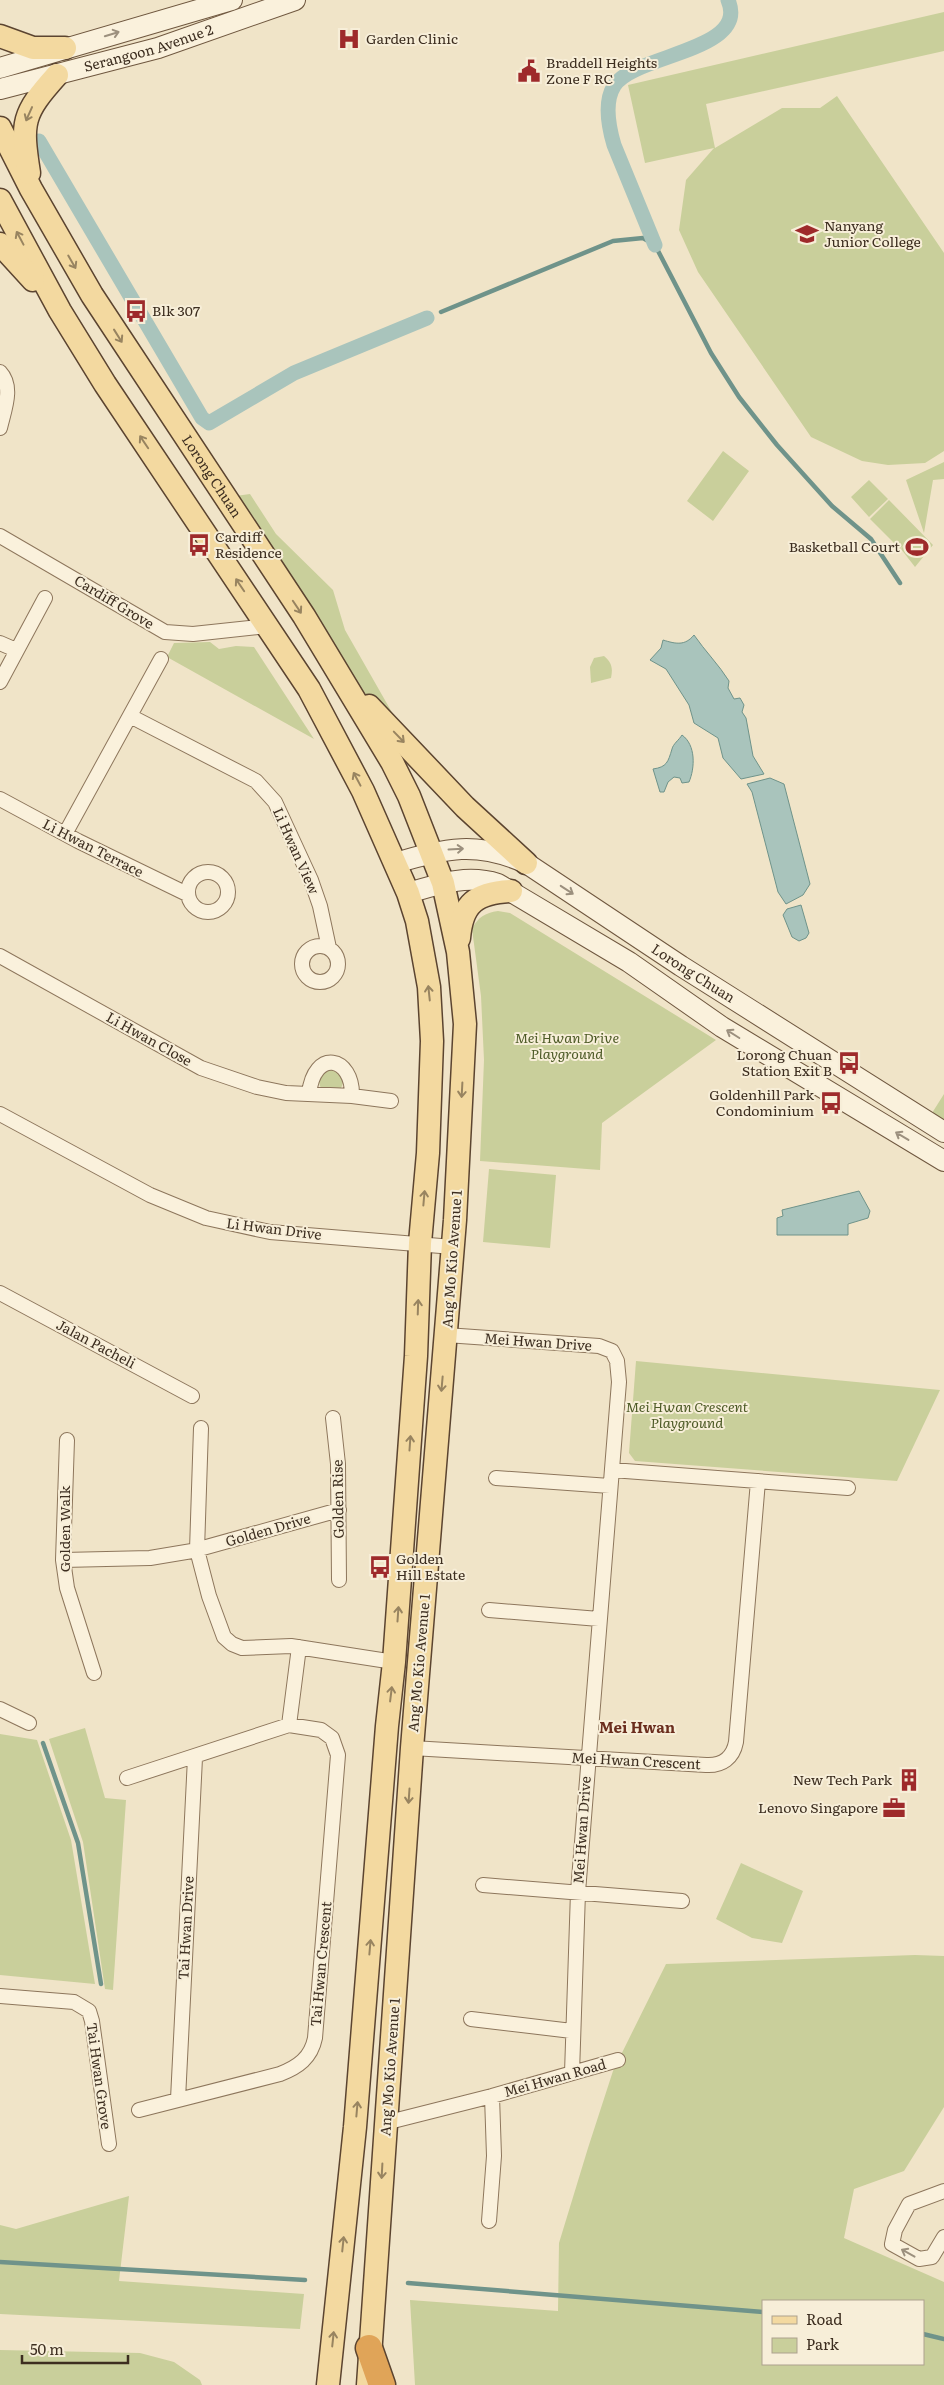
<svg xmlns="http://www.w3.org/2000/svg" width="944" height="2385" font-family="Literata,serif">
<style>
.green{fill:#c9cf9b;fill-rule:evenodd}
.water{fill:#a9c4bc;stroke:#6f938a}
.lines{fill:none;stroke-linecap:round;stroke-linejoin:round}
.stream{stroke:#6f938a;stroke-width:4.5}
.canal{stroke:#a9c4bc;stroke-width:15}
.minor-casing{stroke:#8d765c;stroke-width:16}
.secondary-casing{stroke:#6f573f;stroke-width:22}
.primary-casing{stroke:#5b4430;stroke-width:25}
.motorway-casing{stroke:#5b4430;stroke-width:29}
.minor{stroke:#faf1dc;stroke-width:14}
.secondary{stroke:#faf1dc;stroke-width:20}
.primary{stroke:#f3d9a0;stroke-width:22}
.motorway{stroke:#e0a458;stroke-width:26}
.oneway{stroke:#9c907e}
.oneway2{stroke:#988460}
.labels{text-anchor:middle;stroke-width:4;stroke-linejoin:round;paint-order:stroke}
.poi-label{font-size:14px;fill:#3d2e20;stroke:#f7eed8;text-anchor:start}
.street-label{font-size:14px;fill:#3d2e20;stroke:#f7eed8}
.park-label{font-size:14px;font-style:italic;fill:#4d5a26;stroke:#f7eed8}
.neighbourhood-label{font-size:15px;font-weight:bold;fill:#6b2e1e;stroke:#f7eed8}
</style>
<rect width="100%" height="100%" fill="#f0e4c8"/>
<!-- green -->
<path class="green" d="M944 12V51L706 104 715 148 782 108H820L837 96 944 253V451L925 463 888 465 862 461 811 437 698 272 679 230 686 180 714 148 645 163 628 85Z
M723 451 749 471 713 521 687 501Z
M944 462V479L933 480 924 533 906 480Z
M869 480 888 499 869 517 851 497Z
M250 494 276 534 333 590 345 630 394 716 388 734 228 497Z
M889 500 933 545 915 567 901 549 907 542 900 549 870 519Z
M210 642 219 649 236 646 254 647 314 739 167 657 174 643Z
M604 656C612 663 613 668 611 678L591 683 590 667 594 658Z
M498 911 510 913 716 1040 602 1123 600 1170 480 1161 484 1060 481 996 472 929C478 917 485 913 498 911Z
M319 1081a12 12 0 1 1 24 0a12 12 0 1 1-24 0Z
M944 1094V1132L927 1121Z
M489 1169 556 1175 550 1248 483 1242Z
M636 1361 940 1390 897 1481 635 1461 629 1453Z
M85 1728 105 1798 126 1800 113 1990 105 1989 83 1842 49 1739Z
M0 1734 37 1740 71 1840 95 1984 0 1975Z
M741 1863 803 1891 782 1943 752 1938 716 1919Z
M915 1955 944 1956V2107L904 2171 854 2189 844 2238 944 2282V2385H415L410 2300 558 2311 559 2243 588 2148 613 2071 666 1964ZM763 2301H923V2364H763Z
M129 2196 119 2281 304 2294 300 2329 0 2314V2225L16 2229Z
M0 2350 140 2353 174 2362 200 2380 202 2385H0Z"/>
<!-- water -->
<path class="water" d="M694 635C705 651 719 665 729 681L728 688 734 699 740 698 744 705 742 712 746 718 753 756 764 774 741 779 723 758 718 738 694 723 689 705 666 669 650 660 661 648 663 640C676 644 685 646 694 635Z
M682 735C696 745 695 768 689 782L682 783 680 778 674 777 668 782 664 792H660L653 769C667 767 668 762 672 749 673 744 679 740 682 735Z
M770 778 784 784 810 884 803 895 786 904 778 892 752 792 747 784Z
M801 905 809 933 806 938 799 941 792 937 783 915 787 909Z
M859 1191 870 1211 868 1218 848 1224V1235H777V1218L783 1216 782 1210Z"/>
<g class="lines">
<!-- stream -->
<path class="stream" d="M441 312 613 241 643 238 655 245 711 353 739 397 777 445 832 506 871 539 900 583
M43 1743 78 1843 101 1984
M0 2262 305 2280
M408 2283 763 2312
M923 2334 944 2339"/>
<!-- canal -->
<path class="canal" d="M39 141 202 418 209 423 294 373 427 318
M655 245 614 145C609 128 604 102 614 86 633 54 750 52 728 0"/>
<defs>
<path id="minor" d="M0 372C14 387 4 410 0 428
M0 536 165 632 193 634 267 626
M0 643 16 650
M0 682 45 598
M130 716 256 781 275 802 311 880 320 906 329 948
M0 799 78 841 187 894
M65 834 161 659
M188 892a20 20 0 1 1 40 0a20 20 0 1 1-40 0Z
M302 964a18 18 0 1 1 36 0a18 18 0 1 1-36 0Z
M0 956 201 1068 257 1087 286 1093 352 1096 391 1101
M309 1094C314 1048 353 1056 352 1096
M0 1114 150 1195 206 1218 270 1232 453 1247
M0 1293 192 1396
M446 1335 599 1346 612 1351 617 1361 619 1382 578 1892 572 2073
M333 1418 338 1464 339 1580
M201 1428 197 1550 209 1596 224 1637 232 1644 242 1648 291 1646 394 1662
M67 1440 63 1560 67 1588 94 1673
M612 1470 848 1488
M496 1478 610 1486
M63 1560 150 1558 192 1551 339 1510
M489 1610 599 1619
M0 1709 29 1723
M289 1725 299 1647
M412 1748 706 1765C722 1766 733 1758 736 1742L758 1481
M127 1778 289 1725 321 1730 332 1738 338 1755 315 2038C311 2058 298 2067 280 2074L139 2110
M483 1885 682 1901
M0 1996 74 2002 89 2011 92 2021 109 2144
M471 2019 572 2031
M178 2099 195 1758
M385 2123 492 2096 618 2060
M944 2191 909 2204 895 2230 892 2244 919 2259 932 2257 944 2237
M489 2221 494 2156 492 2096"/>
<g id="secondary">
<path d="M0 68 232 0"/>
<path id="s1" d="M0 89 158 48 295 0"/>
<path id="s2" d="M396 863C446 848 477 841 526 863L681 966 944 1132"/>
<path d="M408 893C439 884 467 874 498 884L629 962 722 1027 944 1161"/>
</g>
<g id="primary">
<path d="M0 36 33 48H65"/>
<path id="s3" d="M0 128 31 189 92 295 304 616 392 762 409 796 443 883 458 952 465 1024 455 1220 412 1748 368 2385"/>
<path d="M29 173C21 122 22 114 57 75"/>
<path d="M0 200 60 311 105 384 309 689 363 791 408 893 417 921 429 987 432 1041 428 1153 420 1243 416 1356 394 1662 387 1726 355 2127 328 2385"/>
<path d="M0 244 33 280"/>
<path d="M369 706 465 807 526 863"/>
<path d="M459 938C462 903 476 893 511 891"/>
</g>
<path id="motorway" d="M369 2348 382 2385"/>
</defs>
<!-- minor casing -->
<use href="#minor" class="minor-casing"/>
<!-- secondary casing -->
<use href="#secondary" class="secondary-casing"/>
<!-- primary casing -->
<use href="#primary" class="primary-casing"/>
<!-- motorway casing -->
<use href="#motorway" class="motorway-casing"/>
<!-- minor -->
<use href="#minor" class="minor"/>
<!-- secondary -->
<use href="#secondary" class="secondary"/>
<!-- primary -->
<use href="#primary" class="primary"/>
<!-- motorway -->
<use href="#motorway" class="motorway"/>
</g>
<!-- one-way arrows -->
<defs><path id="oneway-shaft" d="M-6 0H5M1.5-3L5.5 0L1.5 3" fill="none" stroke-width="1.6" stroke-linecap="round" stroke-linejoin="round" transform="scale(1.25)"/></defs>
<g class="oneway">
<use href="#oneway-shaft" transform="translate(112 34) rotate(-17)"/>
<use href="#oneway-shaft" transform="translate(456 849) rotate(-3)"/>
<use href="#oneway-shaft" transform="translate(567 890) rotate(33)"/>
<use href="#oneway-shaft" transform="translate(733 1034) rotate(-148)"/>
<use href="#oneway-shaft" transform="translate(902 1136) rotate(-149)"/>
<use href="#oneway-shaft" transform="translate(908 2253) rotate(-151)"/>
</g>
<g class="oneway2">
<use href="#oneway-shaft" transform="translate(29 114) rotate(114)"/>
<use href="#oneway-shaft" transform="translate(20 238) rotate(-118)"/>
<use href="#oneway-shaft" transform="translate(72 262) rotate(60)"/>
<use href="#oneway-shaft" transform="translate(118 336) rotate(58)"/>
<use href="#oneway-shaft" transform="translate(144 442) rotate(-124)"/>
<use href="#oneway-shaft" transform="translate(240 585) rotate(-124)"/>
<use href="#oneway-shaft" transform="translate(297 607) rotate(56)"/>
<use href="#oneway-shaft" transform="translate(399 737) rotate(46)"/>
<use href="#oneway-shaft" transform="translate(357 779) rotate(-118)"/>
<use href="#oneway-shaft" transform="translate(429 993) rotate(-96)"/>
<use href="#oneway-shaft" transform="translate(462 1090) rotate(93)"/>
<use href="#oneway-shaft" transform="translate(424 1198) rotate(-85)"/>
<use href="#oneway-shaft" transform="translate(418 1307) rotate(-88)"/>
<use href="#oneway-shaft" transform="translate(442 1384) rotate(95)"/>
<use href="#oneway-shaft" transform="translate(410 1443) rotate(-86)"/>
<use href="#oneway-shaft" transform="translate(398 1614) rotate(-86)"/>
<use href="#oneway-shaft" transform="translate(391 1694) rotate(-83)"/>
<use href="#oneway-shaft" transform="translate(409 1796) rotate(94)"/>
<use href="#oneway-shaft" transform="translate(370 1947) rotate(-85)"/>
<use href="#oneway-shaft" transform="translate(357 2109) rotate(-85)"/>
<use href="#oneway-shaft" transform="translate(382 2171) rotate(93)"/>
<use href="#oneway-shaft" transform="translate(343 2244) rotate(-84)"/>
<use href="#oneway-shaft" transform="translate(333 2339) rotate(-84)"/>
</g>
<!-- icons -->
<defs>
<symbol id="hospital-bare" viewBox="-9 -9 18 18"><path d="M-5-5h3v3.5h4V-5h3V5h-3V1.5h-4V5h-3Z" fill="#9e2a2b" stroke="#f7eed8" stroke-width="2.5" paint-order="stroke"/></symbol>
<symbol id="civic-bare" viewBox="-9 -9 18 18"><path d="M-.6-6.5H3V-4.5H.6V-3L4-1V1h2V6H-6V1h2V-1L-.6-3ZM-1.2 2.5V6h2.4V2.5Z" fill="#9e2a2b" stroke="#f7eed8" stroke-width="2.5" paint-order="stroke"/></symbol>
<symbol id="university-bare" viewBox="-9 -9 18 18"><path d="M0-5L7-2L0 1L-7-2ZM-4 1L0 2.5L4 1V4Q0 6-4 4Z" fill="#9e2a2b" stroke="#f7eed8" stroke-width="2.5" paint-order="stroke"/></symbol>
<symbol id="bus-bare" viewBox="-9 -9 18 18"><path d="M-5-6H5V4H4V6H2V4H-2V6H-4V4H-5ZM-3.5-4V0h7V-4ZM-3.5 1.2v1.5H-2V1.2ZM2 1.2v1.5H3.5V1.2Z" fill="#9e2a2b" stroke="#f7eed8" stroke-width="2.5" paint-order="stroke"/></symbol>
<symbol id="stadium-bare" viewBox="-9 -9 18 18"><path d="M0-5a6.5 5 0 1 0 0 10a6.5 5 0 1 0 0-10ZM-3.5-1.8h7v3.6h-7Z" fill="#9e2a2b" stroke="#f7eed8" stroke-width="2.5" paint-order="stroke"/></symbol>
<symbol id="building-bare" viewBox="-9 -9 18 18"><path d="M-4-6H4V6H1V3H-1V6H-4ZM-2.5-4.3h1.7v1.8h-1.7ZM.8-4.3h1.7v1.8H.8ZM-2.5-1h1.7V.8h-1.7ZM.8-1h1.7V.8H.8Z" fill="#9e2a2b" stroke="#f7eed8" stroke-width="2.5" paint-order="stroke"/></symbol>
<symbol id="office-bare" viewBox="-9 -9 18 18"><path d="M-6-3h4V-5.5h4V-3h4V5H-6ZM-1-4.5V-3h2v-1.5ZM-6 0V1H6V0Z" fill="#9e2a2b" stroke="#f7eed8" stroke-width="2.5" paint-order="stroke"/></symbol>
</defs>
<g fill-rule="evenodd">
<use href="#hospital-bare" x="333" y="23" width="32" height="32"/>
<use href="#civic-bare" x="513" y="55" width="32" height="32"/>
<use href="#university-bare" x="791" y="218" width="32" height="32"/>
<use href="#bus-bare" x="120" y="295" width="32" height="32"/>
<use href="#bus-bare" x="183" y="529" width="32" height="32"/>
<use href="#stadium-bare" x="901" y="531" width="32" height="32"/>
<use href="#bus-bare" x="833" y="1047" width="32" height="32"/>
<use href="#bus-bare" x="815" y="1087" width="32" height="32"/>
<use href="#bus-bare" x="364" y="1551" width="32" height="32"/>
<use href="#building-bare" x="893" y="1764" width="32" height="32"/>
<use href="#office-bare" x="878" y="1792" width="32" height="32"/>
</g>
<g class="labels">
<!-- poi labels -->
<g class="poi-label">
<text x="366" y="44">Garden Clinic</text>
<text x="546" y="68">Braddell Heights<tspan x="546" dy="16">Zone F RC</tspan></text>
<text x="824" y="231">Nanyang<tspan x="824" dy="16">Junior College</tspan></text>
<text x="152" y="316">Blk 307</text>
<text x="215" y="542">Cardiff<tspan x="215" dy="16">Residence</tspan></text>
<text x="900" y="552" text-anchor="end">Basketball Court</text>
<text x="832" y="1060" text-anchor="end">Lorong Chuan<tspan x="832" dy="16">Station Exit B</tspan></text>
<text x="814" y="1100" text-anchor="end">Goldenhill Park<tspan x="814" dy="16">Condominium</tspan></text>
<text x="396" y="1564">Golden<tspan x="396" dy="16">Hill Estate</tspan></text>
<text x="892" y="1785" text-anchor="end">New Tech Park</text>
<text x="878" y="1813" text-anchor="end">Lenovo Singapore</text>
</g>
<!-- street labels -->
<g class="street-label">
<text dy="5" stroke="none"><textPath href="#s1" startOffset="154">Serangoon Avenue 2</textPath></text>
<text dy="5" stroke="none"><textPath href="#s3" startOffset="408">Lorong Chuan</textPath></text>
<text transform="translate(114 602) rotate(31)" y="5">Cardiff Grove</text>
<text transform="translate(93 848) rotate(27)" y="5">Li Hwan Terrace</text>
<text transform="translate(296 851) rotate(66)" y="5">Li Hwan View</text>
<text dy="5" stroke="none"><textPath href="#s2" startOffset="334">Lorong Chuan</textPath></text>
<text transform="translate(149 1039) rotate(29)" y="5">Li Hwan Close</text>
<text transform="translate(274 1229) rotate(7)" y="5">Li Hwan Drive</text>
<text transform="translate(452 1259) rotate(-86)" y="5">Ang Mo Kio Avenue 1</text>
<text transform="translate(538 1342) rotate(4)" y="5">Mei Hwan Drive</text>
<text transform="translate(96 1344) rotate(28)" y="5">Jalan Pacheli</text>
<text transform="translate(338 1499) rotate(-91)" y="5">Golden Rise</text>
<text transform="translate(65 1529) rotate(-90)" y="5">Golden Walk</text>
<text transform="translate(268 1530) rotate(-16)" y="5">Golden Drive</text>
<text transform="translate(419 1663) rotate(-85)" y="5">Ang Mo Kio Avenue 1</text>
<text transform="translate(636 1761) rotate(3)" y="5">Mei Hwan Crescent</text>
<text transform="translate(582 1830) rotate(-86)" y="5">Mei Hwan Drive</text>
<text transform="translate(186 1928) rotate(-87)" y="5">Tai Hwan Drive</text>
<text transform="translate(321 1964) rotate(-85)" y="5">Tai Hwan Crescent</text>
<text transform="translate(390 2067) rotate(-86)" y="5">Ang Mo Kio Avenue 1</text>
<text transform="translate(99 2076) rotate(82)" y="5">Tai Hwan Grove</text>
<text transform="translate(555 2078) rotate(-16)" y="5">Mei Hwan Road</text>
</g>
<!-- park labels -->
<g class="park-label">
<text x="567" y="1043">Mei Hwan Drive<tspan x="567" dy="16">Playground</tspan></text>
<text x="687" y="1412">Mei Hwan Crescent<tspan x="687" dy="16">Playground</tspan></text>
</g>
<!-- neighbourhood labels -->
<g class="neighbourhood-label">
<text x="637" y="1733">Mei Hwan</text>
</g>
</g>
<!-- legend -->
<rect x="762" y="2300" width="162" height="65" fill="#f7eed8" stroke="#ada18e"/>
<rect x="772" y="2316" width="25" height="8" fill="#f3d9a0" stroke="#ada18e"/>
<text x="806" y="2325" font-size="15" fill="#3d2e20">Road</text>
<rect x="772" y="2338" width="25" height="15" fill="#c9cf9b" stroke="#ada18e"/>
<text x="806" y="2350" font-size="15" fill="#3d2e20">Park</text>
<!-- scale -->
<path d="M22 2355v8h106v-8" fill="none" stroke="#3d2e20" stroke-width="2.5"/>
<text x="30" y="2355" font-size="15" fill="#3d2e20" stroke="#f7eed8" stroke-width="4" paint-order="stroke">50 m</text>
</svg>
